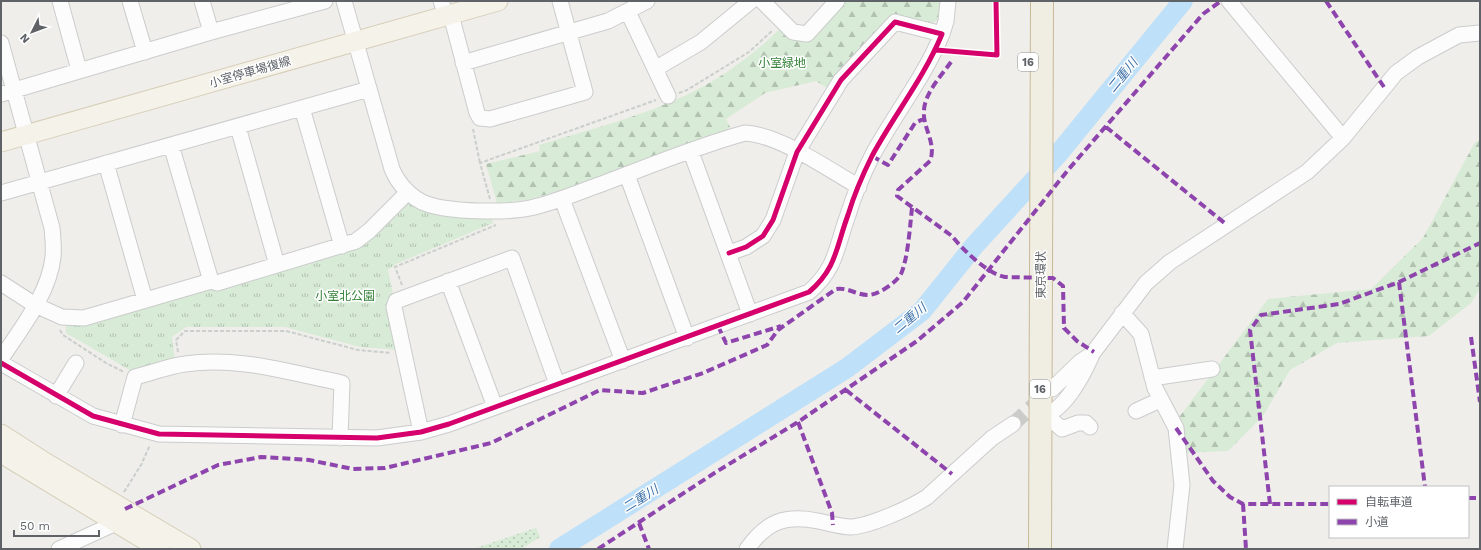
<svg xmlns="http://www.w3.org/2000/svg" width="1481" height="550" font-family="'Work Sans','Noto Sans JP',sans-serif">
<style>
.grass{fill:url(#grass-dots)}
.forest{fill:url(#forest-firs)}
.park{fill:url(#park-tufts)}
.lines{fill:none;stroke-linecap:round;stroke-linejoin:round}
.river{stroke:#bfe0f9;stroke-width:20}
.minor-tunnel{stroke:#cbcbca;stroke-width:15;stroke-dasharray:15 8;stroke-linecap:butt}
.minor-casing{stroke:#cbcccc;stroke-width:17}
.major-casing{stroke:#d7ceb8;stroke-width:21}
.highway-casing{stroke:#c8b996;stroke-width:24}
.path{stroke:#cacfcc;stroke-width:2;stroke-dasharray:4 2;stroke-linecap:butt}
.minor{stroke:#fdfcfc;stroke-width:15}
.major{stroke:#f4f2e9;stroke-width:19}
.highway{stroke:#f0ede3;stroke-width:22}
.quiet{stroke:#8e44ad;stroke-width:4;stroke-dasharray:8 4;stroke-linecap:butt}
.cycleway-casing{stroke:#fff;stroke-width:8}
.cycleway{stroke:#d6006c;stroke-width:5}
.labels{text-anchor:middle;stroke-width:3;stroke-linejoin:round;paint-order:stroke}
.shield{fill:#fff;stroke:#8f9295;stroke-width:1}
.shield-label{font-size:11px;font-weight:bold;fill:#5f6368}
.park-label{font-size:12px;fill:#348238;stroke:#fff}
.street-label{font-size:12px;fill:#5f6368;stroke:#fff}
.water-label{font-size:13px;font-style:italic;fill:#4174aa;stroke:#fff}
</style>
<defs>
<pattern id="grass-dots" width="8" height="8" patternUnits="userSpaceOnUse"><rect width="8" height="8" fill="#d8ebd6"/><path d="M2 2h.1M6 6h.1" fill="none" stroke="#b2c2b1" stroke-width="1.8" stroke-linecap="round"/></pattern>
<pattern id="forest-firs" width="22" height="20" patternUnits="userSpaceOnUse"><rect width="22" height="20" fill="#d8ebd6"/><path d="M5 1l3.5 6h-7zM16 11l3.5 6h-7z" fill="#b2c2b1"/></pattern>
<pattern id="park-tufts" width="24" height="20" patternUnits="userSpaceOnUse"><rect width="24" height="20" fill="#d8ebd6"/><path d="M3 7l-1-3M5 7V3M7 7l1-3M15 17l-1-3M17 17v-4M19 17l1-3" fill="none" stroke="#b2c2b1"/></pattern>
</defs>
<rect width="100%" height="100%" fill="#efeeea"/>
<!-- grass -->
<path class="grass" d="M536 528 540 537 521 549H473Z"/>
<!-- forest -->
<path class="forest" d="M845 1H940L938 20 930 24 892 15 829 89 816 81 765 93 726 119 731 129 559 191 527 200 497 203 486 164 540 151 539 145C598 127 664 111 716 79 740 64 761 47 781 28L793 40 810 39Z
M1480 139V289L1471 303 1429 336 1337 343 1290 370 1263 416 1228 451 1179 453 1171 428 1268 299 1371 289 1423 238 1474 144Z"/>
<!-- park -->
<path class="park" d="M410 202 492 218 493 223 396 264 388 270 394 298 399 350 360 347 285 327H186L172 337 175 361 133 372 66 333V322L344 250 402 205Z"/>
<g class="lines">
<!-- river -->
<path class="river" d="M559 549 847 368 922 311 974 246 1059 153 1183 1"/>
<!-- minor-tunnel -->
<path class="minor-tunnel" d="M1013 424 1044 396"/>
<defs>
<path id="minor" d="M60 1 79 70
M130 1 145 52
M202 1 211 32
M344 1 392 169C398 184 412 199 427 204 450 212 506 213 530 208 553 203 574 194 596 186 645 168 694 147 745 133 780 135 828 169 859 187
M441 1 446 16
M762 1 793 32 807 34 837 1
M1229 1 1343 138
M628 12 668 96
M451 15 477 113 480 118 490 119 585 92 560 1
M942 34 946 21 948 1
M1 43 52 228C53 238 54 248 53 257 49 294 21 328 1 359
M463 63 608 21 647 1
M655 69 701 42 751 1
M1 94 211 32 325 1
M302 108 342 246
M238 127 277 265
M171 145 211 281
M691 152 750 314
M106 163 145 300
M627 175 687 338
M1 193 369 89
M562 199 623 361
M448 281 495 407
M1 283 35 305 62 317 84 318 211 281 217 283 356 241 369 231 408 192
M1122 313 1141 334 1155 388 1176 428 1182 485 1175 549
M1 363 93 416 159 434 377 438 421 432 449 424 809 292C837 268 836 247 848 215 854 195 863 174 872 156 894 115 924 78 942 34L895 22 841 80 797 152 773 220 763 236 746 247 729 253
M1152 378 1212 369
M1052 389 1080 362 1092 354 1146 283 1170 262 1307 172 1343 138 1396 73 1418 57 1459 35 1480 33
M56 396 76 363
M1136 411 1160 400
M1040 415C1062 416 1083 375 1091 357
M1047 416 1062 429 1078 423H1086L1090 427
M122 425 135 377C152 373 169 366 185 364 238 356 291 373 342 383L340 438
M421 432 394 307 396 301 512 258 557 384
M59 549 116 523
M747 549C766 522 785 514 818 521 828 523 840 527 851 527 870 526 910 508 927 497L992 438 1013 424"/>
<path id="major" d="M1 142 498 1
M1 434 46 463 191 549
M1 453 160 549"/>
<path id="highway" d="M1040 549 1042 1"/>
</defs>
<!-- minor casing -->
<use href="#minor" class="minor-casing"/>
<!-- major casing -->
<use href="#major" class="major-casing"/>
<!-- highway casing -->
<use href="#highway" class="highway-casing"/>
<!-- path -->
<path class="path" d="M679 93 687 90 749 52 773 30
M473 129 480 163
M490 199 480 163 656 100
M402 285 395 267 496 225
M60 330 63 335 106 363 124 372
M178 352 176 340 185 331H286L358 350 391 353
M124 492 141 465 150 445"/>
<!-- minor -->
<use href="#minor" class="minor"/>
<!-- major -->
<use href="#major" class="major"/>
<!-- highway -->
<use href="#highway" class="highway"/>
<!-- quiet -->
<path class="quiet" d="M1326 1 1384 87
M951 62C941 76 925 93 924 110 922 127 937 143 930 161L898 190 897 196 952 236C963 250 988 274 1005 277L1053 278 1063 286 1064 328 1077 341 1094 352
M1106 127 1227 225
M872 156 888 165 915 123 925 118
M1399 282 1425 487
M718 326 726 343 781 326
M1471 337 1480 402
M846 390 952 474
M798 422 832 513 833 525
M1176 428 1213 481 1230 497 1243 504H1330
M1468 498H1480
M1243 504 1246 549
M1270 504 1250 330 1261 315 1339 304 1399 282 1480 243
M125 509 218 465 261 457 309 460 353 469 385 468 491 443 600 390 643 393 703 373 767 345 778 330 836 289C848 287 856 295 868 295 878 295 896 283 901 274 908 258 910 226 912 208
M639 523 649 549
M60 548V549
M598 549 716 472 798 422 917 341 963 302 1068 170 1203 14 1221 1"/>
<defs>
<path id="cycleway" d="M936 50 997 55 996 1
M1 363 93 416 159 434 377 438 421 432 449 424 809 292C837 268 836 247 848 215 854 195 863 174 872 156 894 115 924 78 942 34L895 22 841 80 797 152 773 220 763 236 746 247 729 253"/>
</defs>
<!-- cycleway casing -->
<use href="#cycleway" class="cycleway-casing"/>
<!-- cycleway -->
<use href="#cycleway" class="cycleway"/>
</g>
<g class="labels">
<!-- shield labels -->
<g class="shield">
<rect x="1018" y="53" width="20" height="18" rx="3"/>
<rect x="1030" y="380" width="20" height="18" rx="3"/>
</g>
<g class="shield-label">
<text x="1028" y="66">16</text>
<text x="1040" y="393">16</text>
</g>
<!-- park labels -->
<g class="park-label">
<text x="782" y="67">小室緑地</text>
<text x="345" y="300">小室北公園</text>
</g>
<!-- street labels -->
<g class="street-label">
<text transform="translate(250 72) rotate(-16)" y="4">小室停車場復線</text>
<text transform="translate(1041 275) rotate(-90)" y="4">東京環状</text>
</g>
<!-- water labels -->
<g class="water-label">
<text transform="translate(1122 75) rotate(-51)" y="5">二重川</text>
<text transform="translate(909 318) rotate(-40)" y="5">二重川</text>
<text transform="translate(640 498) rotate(-32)" y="5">二重川</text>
</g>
</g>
<!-- border -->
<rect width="1481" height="550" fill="none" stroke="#5f6368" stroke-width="4"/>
<!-- legend -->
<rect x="1329" y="486" width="140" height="52" fill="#ffffff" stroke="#bfc1c3"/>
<rect x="1337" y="499" width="20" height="6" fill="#d6006c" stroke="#bfc1c3"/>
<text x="1365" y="506" font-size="12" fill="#5f6368">自転車道</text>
<rect x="1337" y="519" width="20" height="6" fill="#8e44ad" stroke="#bfc1c3"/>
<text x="1365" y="526" font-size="12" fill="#5f6368">小道</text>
<!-- north arrow -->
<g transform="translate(32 32) rotate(228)" stroke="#ffffff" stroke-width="3" paint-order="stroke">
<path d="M0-3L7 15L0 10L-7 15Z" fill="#5f6368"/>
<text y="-6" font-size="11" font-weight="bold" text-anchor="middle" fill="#5f6368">N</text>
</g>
<!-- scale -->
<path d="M14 530v6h85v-6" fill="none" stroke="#5f6368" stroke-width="2"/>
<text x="20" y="530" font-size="12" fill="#5f6368" stroke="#ffffff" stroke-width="3" paint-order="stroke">50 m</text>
</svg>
